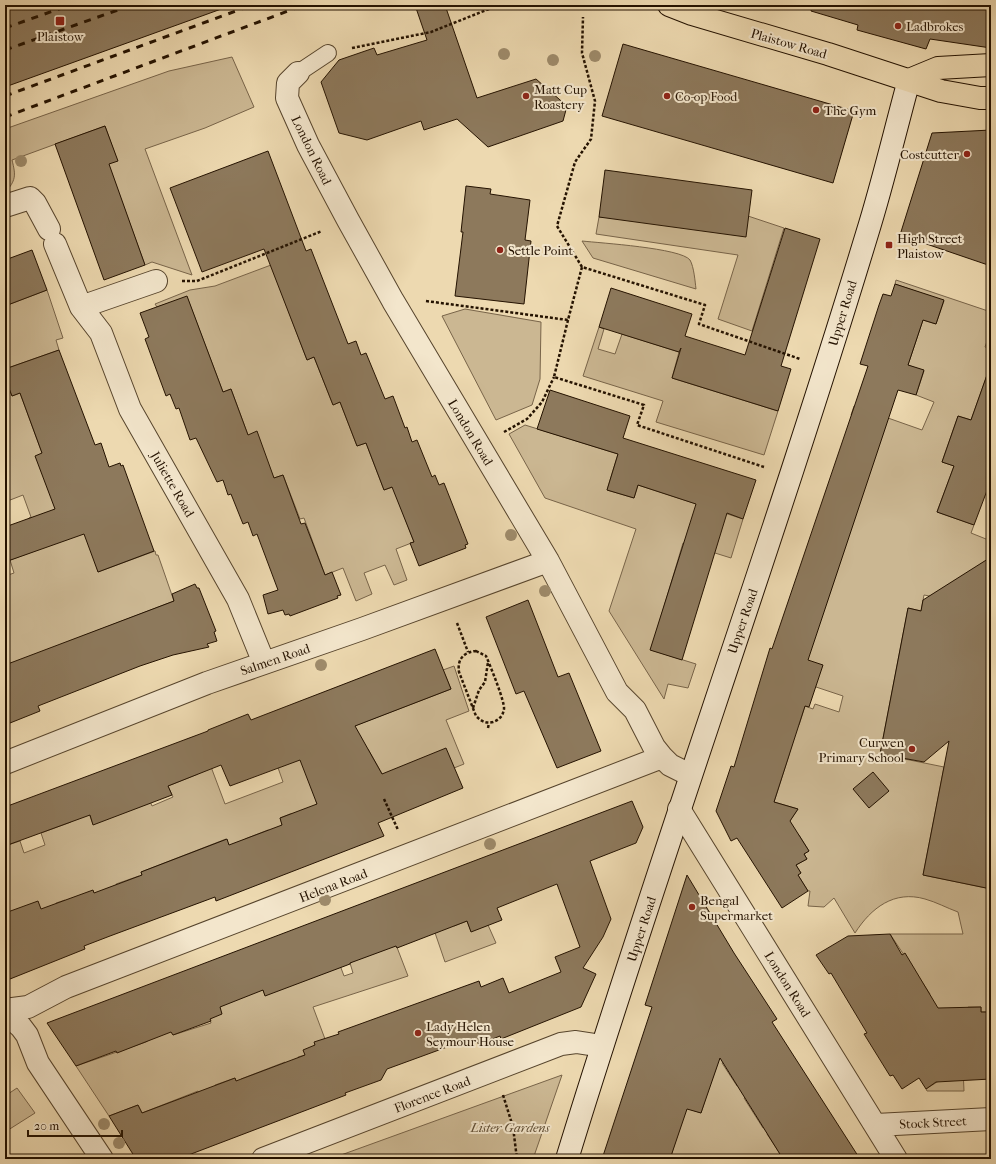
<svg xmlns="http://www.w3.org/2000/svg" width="996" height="1164" font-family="'IM FELL French Canon',serif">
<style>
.green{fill:#cbb792;stroke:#786449}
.building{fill:#8d795c;stroke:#241200}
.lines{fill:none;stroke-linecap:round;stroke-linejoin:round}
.lane-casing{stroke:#56442c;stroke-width:18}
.street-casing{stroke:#56442c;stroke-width:24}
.secondary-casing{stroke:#241200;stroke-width:24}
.primary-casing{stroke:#241200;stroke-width:24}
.path{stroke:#241200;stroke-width:2.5;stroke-dasharray:3 2;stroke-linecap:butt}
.lane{stroke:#f3e6cc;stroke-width:16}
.street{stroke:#f3e6cc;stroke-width:22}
.secondary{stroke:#f3e6cc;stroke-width:22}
.primary{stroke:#edd9b0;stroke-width:22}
.rail{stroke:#241200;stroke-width:3;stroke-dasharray:7 7;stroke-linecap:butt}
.tree{fill:#9e8b6b}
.poi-dot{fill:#8f2418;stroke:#f3e6cc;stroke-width:1.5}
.labels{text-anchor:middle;stroke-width:4;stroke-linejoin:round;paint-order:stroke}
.poi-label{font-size:13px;fill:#241200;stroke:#f3e6cc;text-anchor:start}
.street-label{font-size:13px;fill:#241200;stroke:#f3e6cc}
.park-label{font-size:13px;font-style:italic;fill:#5e4c33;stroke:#f3e6cc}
</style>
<rect width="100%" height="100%" fill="#edd9b0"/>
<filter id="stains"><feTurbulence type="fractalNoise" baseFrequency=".005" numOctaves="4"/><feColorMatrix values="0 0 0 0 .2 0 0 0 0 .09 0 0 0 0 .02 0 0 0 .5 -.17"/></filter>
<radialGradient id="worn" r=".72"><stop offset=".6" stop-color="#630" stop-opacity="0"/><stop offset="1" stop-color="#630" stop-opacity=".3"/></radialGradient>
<!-- green -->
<path class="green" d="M232 57 254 107 205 128 145 149 192 275 152 262 145 265 108 164 117 160 105 126 12 160C16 176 16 180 5 193V129L169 71Z
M748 216 784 228 752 331 718 319 738 255 596 234 599 217Z
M582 241C600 243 681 248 690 260 694 267 695 281 696 289L593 258Z
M271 265 307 360 314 357 333 405 340 402 357 446 366 443 384 490 393 487 414 542 396 549 407 580 394 585 385 565 364 573 372 594 356 601 343 568 325 575 304 518 300 519 283 475 274 478 248 435 231 389 223 392 187 297 157 307 155 304 190 290 215 286Z
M896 280 991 312V330L985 347 991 349V364L971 420 958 416 942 462 954 466 937 512 974 525 971 533 991 541V557L951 600 924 595 921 611 908 608 880 754 944 767 923 875 991 889V1012H981V1007H968L961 1023 964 1091H927L926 1089 945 1077 922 999 930 994 890 934H963L958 912C947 908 936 902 925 899 894 890 871 908 855 933L834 898 824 907 808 906 810 891H808L798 875 801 873 796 865 807 859 804 854 809 851 799 835 783 845 778 838 798 809 774 802 789 755 795 724 799 725 805 706 813 709 815 704 839 712 843 696 816 687 790 654 827 601 885 426 851 415 854 406 922 430 934 402 916 395 924 371 908 365 923 320 936 324 944 301 895 284Z
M47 290 63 338 56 340 59 350 5 369V306Z
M465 309 541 322 540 379 532 405 496 420 442 316Z
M599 327 604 329 598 349 615 354 622 334 679 352 672 378 778 411 764 455 656 422 663 401 583 376Z
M5 378 12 396 20 393 42 453 81 506 98 572 155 551 156 555H158L174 601 70 641 5 679V576L14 573 10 560 40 549 29 518 31 517 23 495 5 502Z
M525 425 618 454 607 490 634 498 638 485 743 519 731 558 683 543 651 650 696 664 688 688 668 684 664 699 609 611 636 529 545 498 509 434Z
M454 666 469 711 446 720 464 764 454 768 400 805 368 749 325 797 316 801 319 810 290 814 280 818 286 836 268 830 245 839 233 856 226 839 141 872 147 889 139 876 116 884 119 895 67 904 65 900 56 903 63 921 5 913V846L20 841 24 853 45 845 41 833 71 822 83 798 93 824 147 794 152 806 173 797 168 786 198 774 185 740 199 735 225 804 283 782 268 739 349 728 451 689 443 670Z
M447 906 454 926 467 921 471 931 488 925 496 943 445 962 432 924Z
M393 937 408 976 313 1007 325 1039 315 1043V1045L305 1055 298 1057 303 1071 291 1076 285 1062 241 1079 247 1095 242 1097 235 1078 215 1085 216 1088 199 1094 198 1091 142 1113 138 1105 109 1116 76 1066 146 1042 169 1026 173 1035 211 1023 210 1019 215 996 263 990 265 995 334 949 344 976 353 973 350 963Z
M746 1047 722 1063 737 1086 761 1071 768 1082 744 1098 763 1128 788 1113 791 1118 767 1134 783 1158 809 1159H670L686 1108 701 1113 707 1094 704 1055Z
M562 1075 533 1159H330Z
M17 1088 35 1113 5 1132V1096Z"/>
<!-- building -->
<path class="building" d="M5 5H224V8L5 87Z
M415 5H445L477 98 536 79 567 106 563 121 488 147 457 119 424 130 421 121 367 140 339 133 321 82 339 60 374 48 377 55 427 40Z
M812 5H991V48L930 39 926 49 857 30 858 25 811 11Z
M623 44 854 111 833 183 602 116Z
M105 126 118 161 109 164 145 265 104 280 55 144Z
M991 130V266L900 235 932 133Z
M268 151 306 251 311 249 348 344 356 341 361 355 366 353 385 399 393 396 405 428 407 427 412 442 417 440 432 477 435 475 439 485 444 483 468 544 465 545 466 548 419 566 410 543 414 542 392 487 384 490 366 443 357 446 340 402 333 405 314 357 307 360 264 249 202 272 170 188Z
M605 170 752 190 746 237 599 217Z
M466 186 491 189 490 194 530 200 525 240 531 241 524 304 455 296 463 232H461Z
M785 228 820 239 781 366 791 369 778 411 672 378 681 348 679 352 599 327 611 288 692 314 685 336 745 355Z
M32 250 47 290 5 306V260Z
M895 284 944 300 936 324 923 320 908 365 924 370 916 395 898 390 808 660 823 665 809 707 805 706 774 802 798 809 790 821 809 851 804 854 807 859 796 865 801 873 798 875 808 891 782 908 737 838 731 841 716 811 731 766 734 767 770 648 772 649 868 366 860 364 879 305 883 294 891 296Z
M187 296 223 392 231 389 248 435 257 431 274 478 283 475 301 524 305 523 325 575 332 572 341 595 337 596 338 598 290 616 289 614 285 615 283 610 268 614 263 595 278 590 257 534 253 536 248 522 243 524 231 494 228 495 223 480 217 482 196 438 190 440 179 408 176 409 170 394 166 396 145 339 149 337 140 313Z
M59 350 95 445 101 443 109 467 120 463 121 466 123 465 154 551 98 572 84 534 5 562V527L55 509 35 456 42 453 20 393 12 396 5 378V369Z
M988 372 991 373V480L974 525 937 512 954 466 942 462 958 416 971 420Z
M550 390 630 416 623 438 756 480 743 519 727 513 682 660 650 650 696 504 638 485 634 498 607 490 618 454 537 429Z
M991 557V889L923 875 949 741 924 762 880 754 908 608 921 611 923 600Z
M195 584 197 588H199L216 631 214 632 217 641 207 644 209 647 173 655 140 666 38 706 40 711 5 725V665L174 601 172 594Z
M528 600 558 677 569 673 601 751 557 768 524 691 516 694 486 617Z
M435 649 451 689 355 726 382 774 446 748 463 788 378 823 384 836 216 901 215 897 110 936 84 946 85 949 5 981V913L38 901 41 909 93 890 94 893 142 875 141 872 227 839 229 845 282 825 280 818 317 804 300 760 230 786 221 765 168 786 172 795 93 825 90 815 5 846V807L208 731V730L248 714 251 720Z
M873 772 889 791 869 808 853 789Z
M632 801 643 827 636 843 590 861 611 919 603 937 583 968 596 974 581 1007 501 1039 500 1036 480 1044 469 1039 387 1069 381 1080 345 1093 346 1095 178 1159H136L109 1116 138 1105 142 1113 235 1078 236 1081 305 1055 303 1050 315 1045 314 1042 339 1034 338 1032 479 981 481 987 503 978 509 993 561 972 555 957 580 947 557 884 497 908 502 920 471 932 467 921 397 948 396 946 350 963V964L265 996 263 990 220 1007 222 1014 210 1019 211 1021 173 1035 171 1032 117 1053 116 1051 76 1066 47 1023Z
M687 875 734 953 777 1019 772 1022 860 1159H783L720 1058 701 1113 687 1109 670 1159H602L652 1007 645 1005Z
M890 934 902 955 905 953 938 1008 981 1007V1012H991V1079L936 1082 926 1089 919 1078 902 1089 893 1075 890 1076 864 1034 867 1033 831 973 829 974 816 955 848 936Z"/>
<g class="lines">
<defs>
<path id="lane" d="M298 73 328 53"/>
<path id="street" d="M298 73 288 83 287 98 308 145 348 220 393 301 548 561 617 692 635 710 654 747 662 757 670 765 690 775
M5 206 30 198 35 203 49 229
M55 244 81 307 101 333 130 409 238 599 264 663
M81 307 156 281
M5 763 207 683 362 629 548 561
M679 809 896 1159
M5 1010 28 1007 66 987 662 757
M5 1013 21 1027 27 1035 38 1063 102 1159
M876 1125 991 1119
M263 1159 561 1044 576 1042 602 1046"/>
<path id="secondary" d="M567 1159C662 849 773 544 867 234 883 183 895 131 909 80"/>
<path id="primary" d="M669 5 692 14 828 54 941 91 980 98H991
M909 80 938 68 991 65"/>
</defs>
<!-- lane casing -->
<use href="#lane" class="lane-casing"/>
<!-- street casing -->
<use href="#street" class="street-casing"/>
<!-- secondary casing -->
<use href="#secondary" class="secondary-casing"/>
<!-- primary casing -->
<use href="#primary" class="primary-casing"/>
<!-- path -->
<path class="path" d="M352 48 431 32 499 5
M582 267 557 226 575 162 591 139 595 101 582 53 583 17
M182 281H197L322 231
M426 301 568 320 582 267 705 305 699 324 800 359
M568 320 554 377 644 405 637 425 764 467
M504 432 527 419 542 402 554 377
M457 623 468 652
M476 651 486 656C490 665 505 702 504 709 503 716 499 720 493 722 486 724 481 721 476 716L459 672C457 659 464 652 476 651Z
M473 708 479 690 485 682 488 662
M488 728 489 723
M384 799 398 830
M503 1095 513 1127 517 1159"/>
<!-- lane -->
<use href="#lane" class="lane"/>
<!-- street -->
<use href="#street" class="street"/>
<!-- secondary -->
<use href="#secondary" class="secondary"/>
<!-- primary -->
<use href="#primary" class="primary"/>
<!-- rail -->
<path class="rail" d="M5 28 70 5
M5 50 132 5
M5 96 252 5
M5 117 304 5"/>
</g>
<!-- trees -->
<g class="tree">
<circle cx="504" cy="54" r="6"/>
<circle cx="595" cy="56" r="6"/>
<circle cx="553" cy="60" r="6"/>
<circle cx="21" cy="161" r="6"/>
<circle cx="511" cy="535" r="6"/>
<circle cx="545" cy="591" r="6"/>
<circle cx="321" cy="665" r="6"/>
<circle cx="490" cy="844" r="6"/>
<circle cx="325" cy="900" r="6"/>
<circle cx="104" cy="1124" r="6"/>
<circle cx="119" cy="1143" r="6"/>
</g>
<!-- markers -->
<g class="poi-dot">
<rect x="55" y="16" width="10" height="10" rx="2"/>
<circle cx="898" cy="26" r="4"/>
<circle cx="526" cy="96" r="4"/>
<circle cx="667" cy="96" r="4"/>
<circle cx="816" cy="110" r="4"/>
<circle cx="967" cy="154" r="4"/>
<rect x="885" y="241" width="8" height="8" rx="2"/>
<circle cx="500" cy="250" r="4"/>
<circle cx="912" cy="749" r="4"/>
<circle cx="692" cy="907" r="4"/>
<circle cx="418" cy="1033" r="4"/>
</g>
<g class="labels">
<!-- poi labels -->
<g class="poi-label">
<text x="906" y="31">Ladbrokes</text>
<text x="60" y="41" text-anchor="middle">Plaistow</text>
<text x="534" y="94">Matt Cup<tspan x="534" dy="15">Roastery</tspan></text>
<text x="675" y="101">Co-op Food</text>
<text x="824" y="115">The Gym</text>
<text x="959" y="159" text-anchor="end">Costcutter</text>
<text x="897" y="243">High Street<tspan x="897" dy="15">Plaistow</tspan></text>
<text x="508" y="255">Settle Point</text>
<text x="904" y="747" text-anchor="end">Curwen<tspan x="904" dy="15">Primary School</tspan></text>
<text x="700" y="905">Bengal<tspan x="700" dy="15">Supermarket</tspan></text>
<text x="426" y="1031">Lady Helen<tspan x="426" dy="15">Seymour House</tspan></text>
</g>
<!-- street labels -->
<g class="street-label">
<text transform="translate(789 43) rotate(16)" y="5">Plaistow Road</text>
<text transform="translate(312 150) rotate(64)" y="5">London Road</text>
<text transform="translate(842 313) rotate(-73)" y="5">Upper Road</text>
<text transform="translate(471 432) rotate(59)" y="5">London Road</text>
<text transform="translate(173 484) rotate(60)" y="5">Juliette Road</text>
<text transform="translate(742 621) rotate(-71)" y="5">Upper Road</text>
<text transform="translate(275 659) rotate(-19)" y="5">Salmen Road</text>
<text transform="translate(333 885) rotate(-21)" y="5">Helena Road</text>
<text transform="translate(641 929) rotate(-72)" y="5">Upper Road</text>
<text transform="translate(788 984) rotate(58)" y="5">London Road</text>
<text transform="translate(432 1094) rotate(-21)" y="5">Florence Road</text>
<text transform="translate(933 1122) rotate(-3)" y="5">Stock Street</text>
</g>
<!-- park labels -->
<g class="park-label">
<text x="510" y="1132">Lister Gardens</text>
</g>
</g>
<!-- margin -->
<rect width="996" height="1164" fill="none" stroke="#edd9b0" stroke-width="20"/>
<rect x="6" y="6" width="984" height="1152" fill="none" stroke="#241200" stroke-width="2"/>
<rect x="10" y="10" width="976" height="1144" fill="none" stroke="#241200"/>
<!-- scale -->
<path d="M28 1130v6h94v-6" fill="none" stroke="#241200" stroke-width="2"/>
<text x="34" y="1130" font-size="12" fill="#241200" stroke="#f3e6cc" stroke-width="3" paint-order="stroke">20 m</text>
<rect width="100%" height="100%" filter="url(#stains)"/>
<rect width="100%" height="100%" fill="url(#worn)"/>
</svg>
